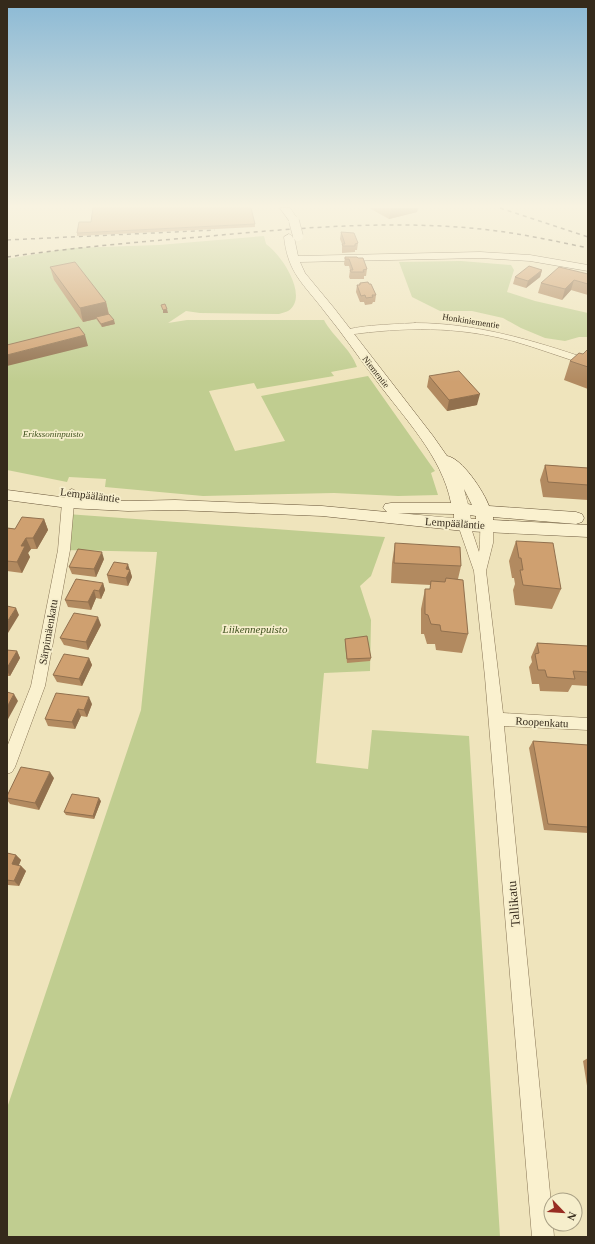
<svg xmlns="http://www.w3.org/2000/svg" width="595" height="1244" font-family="'Times New Roman',serif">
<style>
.green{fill:#c0cd90}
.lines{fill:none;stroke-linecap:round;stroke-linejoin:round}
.street-casing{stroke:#877455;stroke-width:1}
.secondary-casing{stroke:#685539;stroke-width:1}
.street{fill:#faf1cf;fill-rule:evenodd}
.secondary{fill:#faf1cf;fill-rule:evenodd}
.rail{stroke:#352a1b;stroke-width:1.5;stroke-dasharray:4 4;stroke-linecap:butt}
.secondary-bridge-casing{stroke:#685539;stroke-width:11;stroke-linecap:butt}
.secondary-bridge{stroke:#faf1cf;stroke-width:10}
.wall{fill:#b28a60}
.shaded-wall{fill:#91704e}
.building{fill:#cfa070;stroke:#91704e}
.labels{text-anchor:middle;stroke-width:3.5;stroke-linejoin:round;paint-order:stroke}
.far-street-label{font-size:9px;fill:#352a1b;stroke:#f6eecc}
.far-park-label{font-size:9px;font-style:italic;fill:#415320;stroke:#f6eecc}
.street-label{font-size:11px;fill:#352a1b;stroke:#f6eecc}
.park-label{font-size:11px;font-style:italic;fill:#415320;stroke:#f6eecc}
.near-street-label{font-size:13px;fill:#352a1b;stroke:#f6eecc}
</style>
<rect width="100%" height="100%" fill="#efe4bc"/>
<!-- green -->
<path class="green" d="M264 236 266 244C281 254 310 297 288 311 286 312 282 313 279 314L200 313 186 311 168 323 187 320H324C333 337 351 349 357 367L331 372 334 376 257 389 254 383 209 391 235 451 285 441 261 396 368 376 435 471 431 473 438 495 398 496 334 493 203 496 105 487 106 479 69 477 67 482 7 470V259L71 248 159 245Z
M461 261 511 265 514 270 507 292 535 301 588 313V337H579L565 341 545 338 521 328 503 318 472 311H440L412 297 399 262Z
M67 514 385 537 371 576 360 586 371 620 370 671 324 673 316 763 368 769 372 730 469 736 500 1237H7V1108L141 710 157 552 64 550Z"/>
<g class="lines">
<defs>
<path id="street" d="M415 323C475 323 532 340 588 359V365C563 358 538 348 513 341 456 326 405 327 347 335L343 332C350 325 403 324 415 323Z
M72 489 76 491 77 493 74 503 70 550 45 686 15 767 12 772 7 774V747L31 686 58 550 62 503 68 491Z
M464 521 468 522 470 525 479 552C481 544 479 528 482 522H490L493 531V543L486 571 503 713 588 718V730L504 726 551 1203V1224H553L554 1237H532L485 677 474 571 458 525 460 522Z"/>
<path id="secondary" d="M280 208H290L299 221 297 223H291Z
M289 234 294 237 298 256 480 252 530 255 588 265V271L530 261 480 258 300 262 305 273 334 308 433 436 447 456C462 458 484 492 489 506L576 512 582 514 584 518 582 522 576 524 493 517V520L588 525V537L464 531 322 516 175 510 128 511 68 508 7 500V490L68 498 128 501 175 500 322 506 387 512 383 508 385 504 391 503H451C442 456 404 418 376 380 359 358 343 334 325 312 304 284 288 274 284 237ZM464 489 472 505 468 504ZM398 513 454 514V518ZM470 515 476 516V519H471Z"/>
</defs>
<!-- street casing -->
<use href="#street" class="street-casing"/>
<!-- secondary casing -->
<use href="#secondary" class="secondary-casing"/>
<!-- street -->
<use href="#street" class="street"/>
<!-- secondary -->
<use href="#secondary" class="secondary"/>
<!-- rail -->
<path class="rail" d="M500 208 588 237
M7 240 215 230
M7 257C71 248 135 242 200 237 296 228 394 219 490 230 523 234 555 241 588 248"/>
<defs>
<path id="secondary-bridge" d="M294 221 298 236"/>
</defs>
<!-- secondary-bridge casing -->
<use href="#secondary-bridge" class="secondary-bridge-casing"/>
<!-- secondary-bridge -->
<use href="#secondary-bridge" class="secondary-bridge"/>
</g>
<!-- wall -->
<path class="wall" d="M371 208H418L417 212 389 219 371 209Z
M255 224V227L77 236V233Z
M341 232 358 243 357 250H355V252L342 253V244L340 239Z
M345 257 358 258 367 269 366 276H364V279H350L349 277 350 270 349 266H345L344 264Z
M50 267 106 302 109 314 115 324 102 327 97 320 96 319 83 322 54 280Z
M542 270 540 277 526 288 513 284 515 277Z
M588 274V295L571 290 562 300 538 293 541 283Z
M360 283 369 284 376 295 375 302H373L372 304 365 305 364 302H360L356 292 357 285H359Z
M588 351V389L564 380 570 361 583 354Z
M429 376 477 405 447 411 427 387Z
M545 465 588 468V500L543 497 540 480Z
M44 519 48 530 37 549H31L28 553 30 557 22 573 7 571V528L15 529Z
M516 541 561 589 552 609 515 605 513 590 515 584 514 578H512L509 561Z
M395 543 461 566 458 579 468 634 462 653 436 650 435 644H427L424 634H421V609L425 589H430L431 585 391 583 392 563Z
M104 559 96 577 72 574 69 567Z
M130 570 132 577 128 586 109 583 107 575Z
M103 583 105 590 101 599 96 598 91 610 68 607 65 600Z
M101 625 88 650 64 645 60 638Z
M345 639 371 658 370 661 347 663 345 643Z
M537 643 588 646V686L572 685 568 692 540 691 539 684H532L529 667 532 662 531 657Z
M7 650 17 651 20 658 10 676H7Z
M89 658 92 665 82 686 57 682 53 675Z
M92 704 87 717 81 716 75 729 48 726 45 719Z
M533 741 588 745V833L544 830 529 748Z
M54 778 39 810 10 804 7 800V796Z
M101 801 94 819 66 815 64 812Z
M7 853 16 855 21 860 18 866H21L26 871 19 886 8 885 7 887Z
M588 1058V1092L583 1061Z"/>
<!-- shaded-wall -->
<path class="shaded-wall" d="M391 208H418L417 212 389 219Z
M542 270 540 277 526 288 528 281Z
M574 280 571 290 562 300 565 289Z
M106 302 109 316 96 317V319L83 322 80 308Z
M167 309 168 313H163V310Z
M114 320 115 324 102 327 101 324Z
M85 335 88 346 7 366V355Z
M480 394 477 405 447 411 449 400Z
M44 519 48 530 37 549 33 538Z
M26 538 31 549 28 553 30 557 22 573 17 562 21 546Z
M102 552 104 559 96 577 94 569Z
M128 564 132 577 128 586 126 578V569Z
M103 583 105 590 101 599 99 591Z
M94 590 96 598 91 610 88 602Z
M16 608 19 615 8 633 7 630V622Z
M98 617 101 625 88 650 86 642Z
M17 651 20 658 10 676 7 671V668Z
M89 658 92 665 82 686 79 679Z
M14 694 18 701 7 721V707Z
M89 697 92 704 87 717 84 710Z
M78 709 81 716 75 729 72 722Z
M50 772 54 778 39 810 35 803Z
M99 798 101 801 94 819 93 816Z
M16 855 21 860 17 870 12 864Z
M21 866 26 871 19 886 14 881Z"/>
<!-- building -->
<path class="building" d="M93 208H251L255 224 77 233 79 222H91Z
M341 232 354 233 358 243 355 244V246H343L342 244H345Z
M345 257H357L358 258H363L367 269 363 270 364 272H351L350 270H353L349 259H345Z
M75 262 106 302 80 308 50 267Z
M529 266 542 270 528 281 515 277Z
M559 267 588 274V284L574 280 565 289 541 283Z
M368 282 369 284H371L376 295H372L373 297 366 298 365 295 361 296 357 285H360V283Z
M165 304 167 309 163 310 161 305Z
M109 314 114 320 101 324 96 317Z
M79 327 85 335 7 355V345Z
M587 350 588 351V367L570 361 579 353 583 354Z
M459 371 480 394 449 400 429 376Z
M545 465 588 468V485L548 482Z
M22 517 44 519 33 538H26L21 546H25L17 562 7 561V528L15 529Z
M516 541 553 543 561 589 523 585 520 570H523L521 558H519Z
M395 543 460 547 461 566 394 563Z
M78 549 102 552 94 569 69 567Z
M114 562 128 564 126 569 130 570 126 578 107 575Z
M446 578 463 580 468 634 441 631 440 625 431 624 428 615 425 614V589H430L431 581 445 582Z
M76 579 103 583 99 591 94 590 88 602 65 600Z
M7 606 16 608 7 622Z
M74 613 98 617 86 642 60 638Z
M367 636 371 658 347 659 345 639Z
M537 643 588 646V672L573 671 575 679 547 677 545 670H538L535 654 539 653Z
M7 650 17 651 7 668Z
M64 654 89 658 79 679 53 675Z
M7 692 14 694 7 707Z
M56 693 89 697 84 710 78 709 72 722 45 719Z
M533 741 588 745V827L548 824Z
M21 767 50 772 35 803 7 798V796Z
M72 794 99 798 93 816 64 812Z
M7 853 16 855 12 864 21 866 14 881 7 880Z"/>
<!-- sky -->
<linearGradient id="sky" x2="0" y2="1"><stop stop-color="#8bb9d5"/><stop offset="0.54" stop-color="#f8f3e1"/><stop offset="1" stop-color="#f8f3e1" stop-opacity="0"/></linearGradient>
<rect width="595" height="382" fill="url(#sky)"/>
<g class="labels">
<!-- far-street labels -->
<g class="far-street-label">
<text transform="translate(471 321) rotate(9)" y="3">Honkiniementie</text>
<text transform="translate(376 372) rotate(52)" y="3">Niementie</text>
</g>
<!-- far-park labels -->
<g class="far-park-label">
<text x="53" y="437">Erikssoninpuisto</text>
</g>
<!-- street labels -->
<g class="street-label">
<text transform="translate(90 495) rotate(7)" y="4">Lempääläntie</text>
<text transform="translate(455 523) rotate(4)" y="4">Lempääläntie</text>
<text transform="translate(48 632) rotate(-80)" y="4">Särpimäenkatu</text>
<text transform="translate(542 722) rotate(3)" y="4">Roopenkatu</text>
</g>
<!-- park labels -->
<g class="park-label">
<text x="255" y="633">Liikennepuisto</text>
</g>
<!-- near-street labels -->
<g class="near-street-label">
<text transform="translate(513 904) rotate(-95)" y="5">Tallikatu</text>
</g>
</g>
<!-- border -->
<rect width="595" height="1244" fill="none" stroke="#352a1b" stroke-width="16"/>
<!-- north arrow -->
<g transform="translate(563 1212) rotate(115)"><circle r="19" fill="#f6eecc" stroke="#a9a085"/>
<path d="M0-3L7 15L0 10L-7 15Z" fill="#982d23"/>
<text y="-6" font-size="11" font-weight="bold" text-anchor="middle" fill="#352a1b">N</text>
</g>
</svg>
